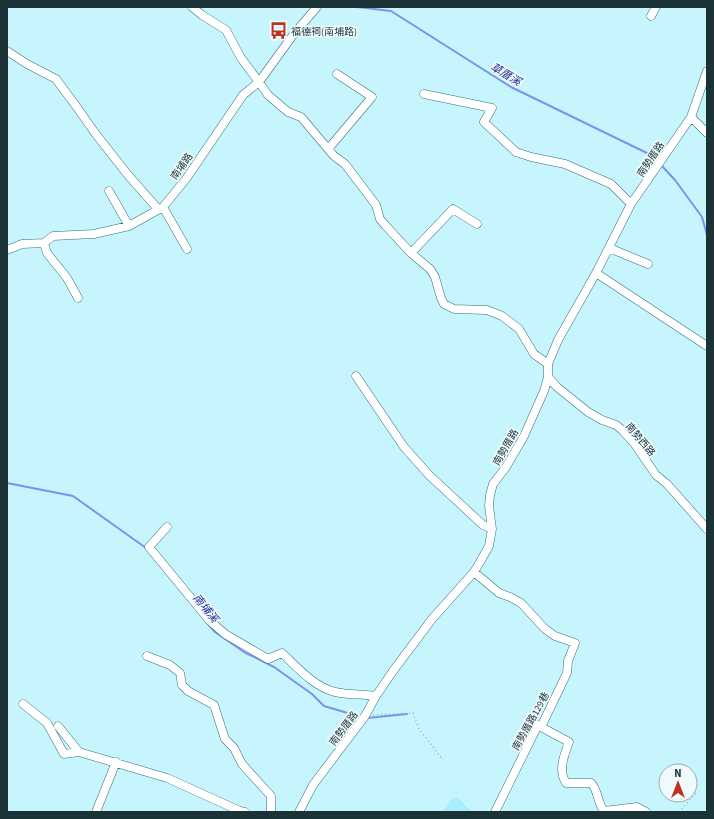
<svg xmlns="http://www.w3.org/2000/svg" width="714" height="819" font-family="'Source Sans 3','Noto Sans TC',sans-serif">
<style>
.built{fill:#a8eefa}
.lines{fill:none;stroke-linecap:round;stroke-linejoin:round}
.stream{stroke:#7894ef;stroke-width:2}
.minor-casing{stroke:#356e78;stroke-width:9}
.path{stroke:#8db4bb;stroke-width:1.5;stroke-dasharray:1 3;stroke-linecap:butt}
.minor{stroke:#fff;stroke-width:8}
.labels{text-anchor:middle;stroke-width:3.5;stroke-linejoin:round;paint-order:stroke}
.poi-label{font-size:10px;fill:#1b3337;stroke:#effbfd;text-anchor:start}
.street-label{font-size:10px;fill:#1b3337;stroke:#effbfd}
.water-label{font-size:11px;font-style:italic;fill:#1f2a92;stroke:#effbfd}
</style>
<rect width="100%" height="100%" fill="#c6f5fd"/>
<!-- built -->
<path class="built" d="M457 797 472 812H443L451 800Z"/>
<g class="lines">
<!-- stream -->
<path class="stream" d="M357 7 391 11 511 87 651 155
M661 165 675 180 702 217 707 235
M7 483 73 496 146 548
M209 625 215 632 244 652 274 667 312 694 324 706 361 717
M367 718 407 714"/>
<defs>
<path id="minor" d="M192 7 202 15 226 30 241 58 259 82 268 95 288 112 301 117 334 156 345 164 376 205 380 219 385 225 411 253 430 269 435 277 441 298 444 304 454 309 487 310 502 316 519 329 534 354 548 364
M651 16 656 7
M7 51 27 64 56 79 76 106 95 133 128 175 158 209
M424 94 492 108 484 122 516 152 531 157 565 164 611 184 631 204
M691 117 707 133
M329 148 372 97 337 74
M109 191 129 226
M163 207 187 249
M44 243 47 253 67 278 78 298
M609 248 648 264
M7 250 22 244 44 243 53 236 94 234 129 226 163 207 186 179 243 95 259 82 293 35 317 7
M411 253 453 209 477 224
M596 273 707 346
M356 376 404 447 430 476 483 525 492 529
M548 377 557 387 588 412 602 420 616 425 622 430 634 443 656 475 667 484 707 529
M167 527 149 547 209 620 225 634 268 659 282 653C297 667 314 687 335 692 348 695 363 694 376 696
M474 572 499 593 510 597 521 603 545 629 555 636 575 643 568 661 567 673 541 727 538 725 495 812
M147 656 170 665 180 673 182 685 188 691 214 705 225 739 234 748 242 764 271 796V812
M23 704 47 723 64 754 79 752
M58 726 79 752 167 778 240 811 245 812
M541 727 569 742C564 755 558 771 566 783H591C599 791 597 803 604 811L637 807 646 812
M96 812 116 762
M299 812 313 785 365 716 376 696 393 671 432 619 474 572 480 562 489 546 492 529 489 506 490 495 493 484 506 467 524 436 544 391 548 377V364L558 340 596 273 631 204 691 117 707 71"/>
</defs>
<!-- minor casing -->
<use href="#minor" class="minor-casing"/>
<!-- path -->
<path class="path" d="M373 715 413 713 419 729 443 760
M679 812 697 792"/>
<!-- minor -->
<use href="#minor" class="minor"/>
</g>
<!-- icons -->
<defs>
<symbol id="bus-bare" viewBox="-9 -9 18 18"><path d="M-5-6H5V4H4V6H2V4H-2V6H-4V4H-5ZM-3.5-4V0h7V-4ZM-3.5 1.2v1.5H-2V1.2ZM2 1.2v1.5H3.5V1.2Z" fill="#be3123" stroke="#effbfd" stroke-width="2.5" paint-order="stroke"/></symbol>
</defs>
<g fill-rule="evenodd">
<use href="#bus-bare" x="266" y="18" width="25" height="25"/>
</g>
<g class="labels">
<!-- poi labels -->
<g class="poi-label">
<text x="291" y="35">福德祠(南埔路)</text>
</g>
<!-- street labels -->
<g class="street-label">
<text transform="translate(650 159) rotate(-56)" y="4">南勢厝路</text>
<text transform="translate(181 166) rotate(-55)" y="4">南埔路</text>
<text transform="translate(641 439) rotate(50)" y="4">南勢西路</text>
<text transform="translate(505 447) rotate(-60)" y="4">南勢厝路</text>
<text transform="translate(530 721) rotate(-61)" y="4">南勢厝路129巷</text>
<text transform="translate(343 728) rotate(-53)" y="4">南勢厝路</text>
</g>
<!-- water labels -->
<g class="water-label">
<text transform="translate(506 74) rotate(31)" y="4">草厝溪</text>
<text transform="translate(206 608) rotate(51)" y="4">南埔溪</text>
</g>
</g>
<!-- border -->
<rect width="714" height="819" fill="none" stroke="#1b3337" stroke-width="16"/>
<!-- north arrow -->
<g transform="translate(678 783)"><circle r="19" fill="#effbfd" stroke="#9aabae"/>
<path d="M0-3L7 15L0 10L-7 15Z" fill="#be3123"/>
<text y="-6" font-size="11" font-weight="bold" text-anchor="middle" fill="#1b3337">N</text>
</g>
</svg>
